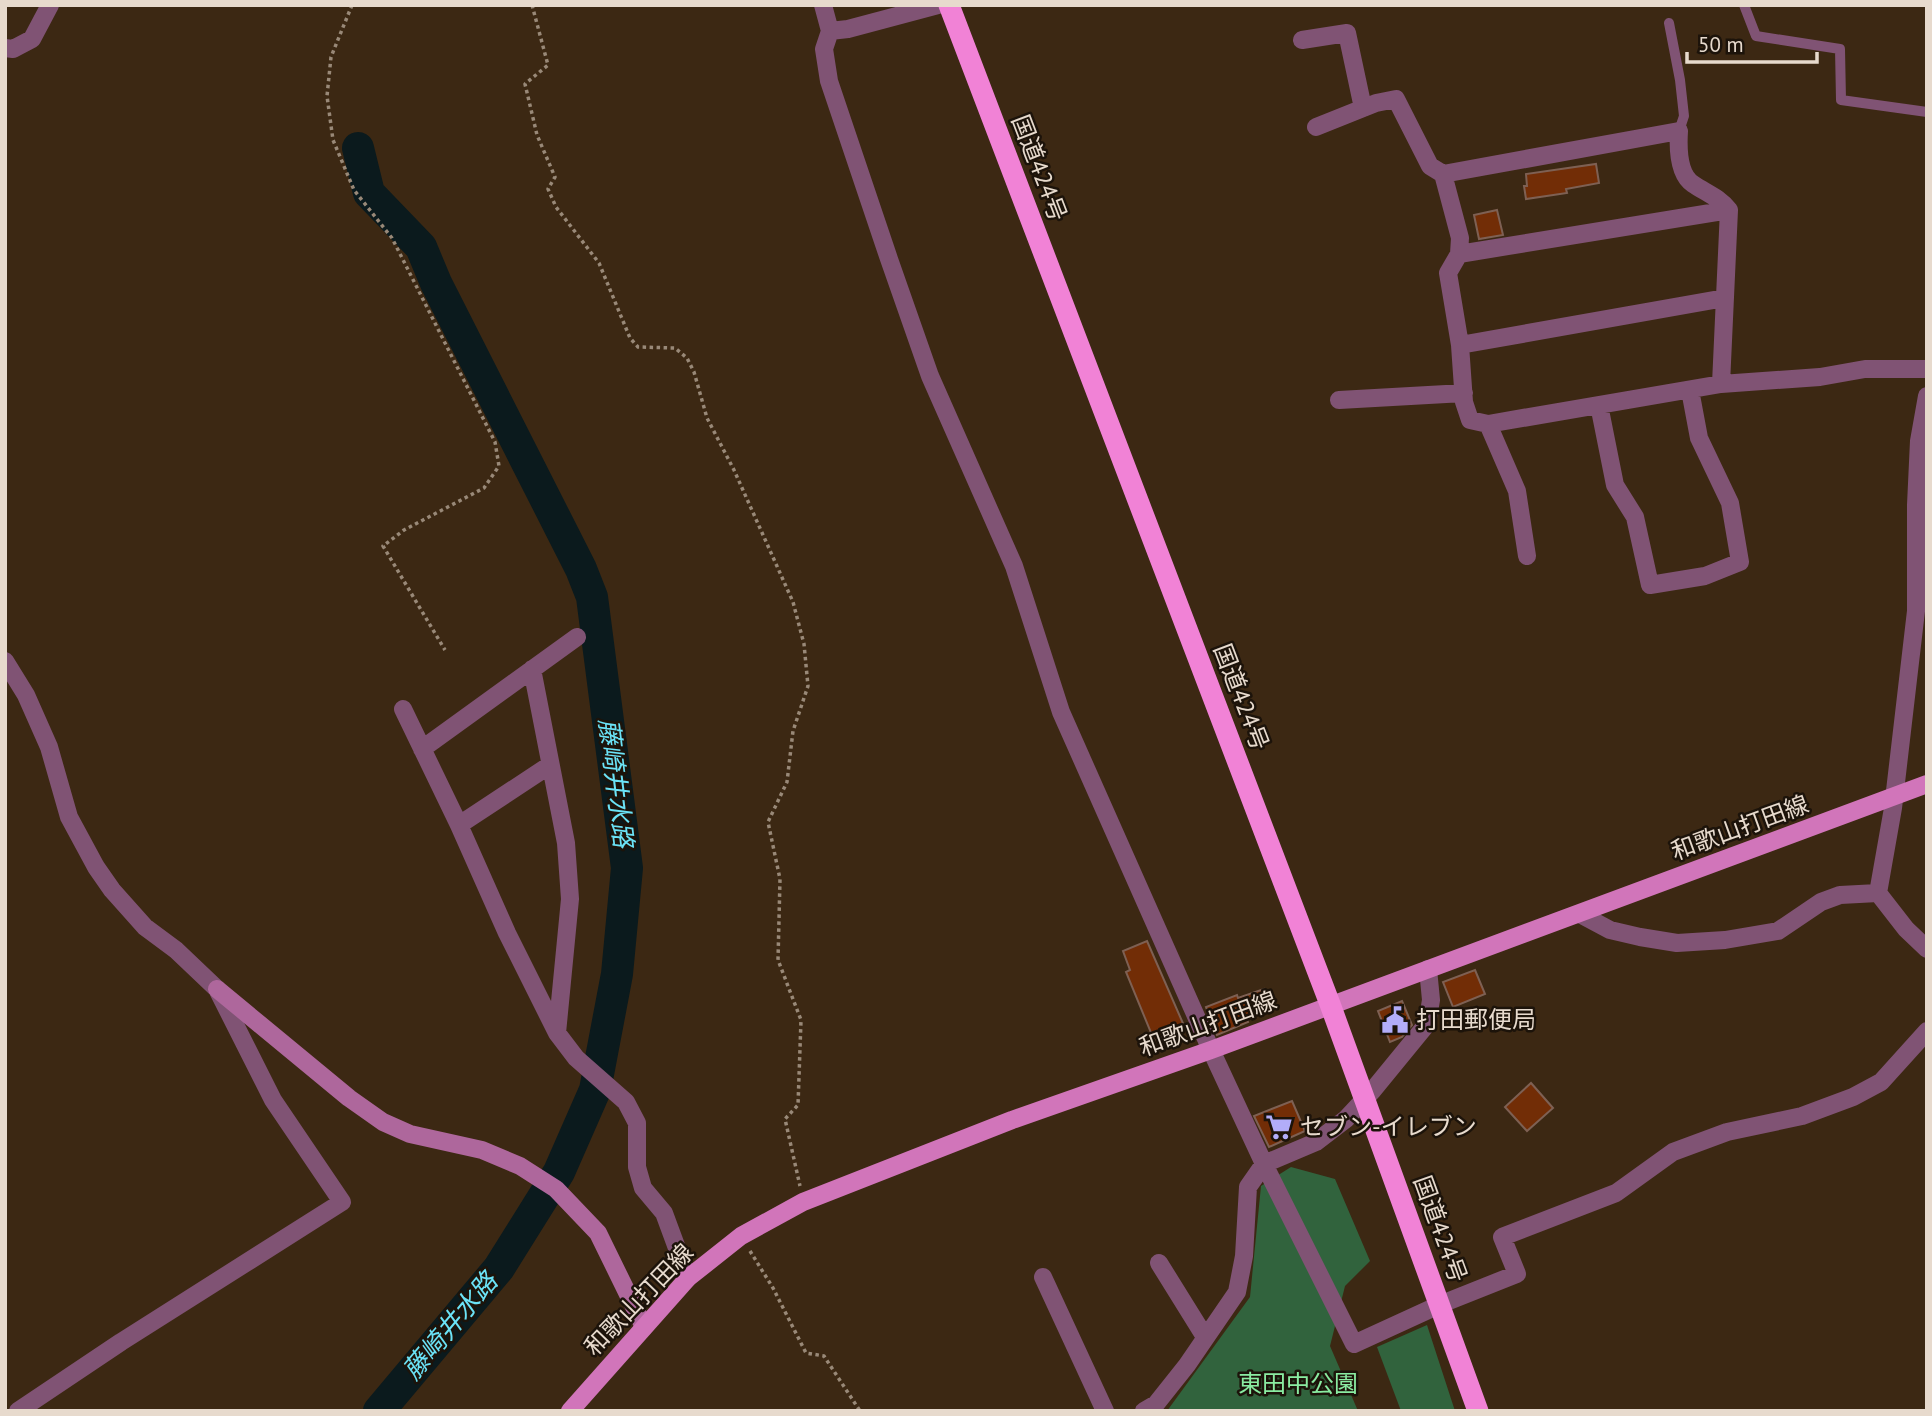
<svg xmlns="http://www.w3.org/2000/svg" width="1932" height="1416" font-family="'PT Sans','Noto Sans JP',sans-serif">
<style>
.green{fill:#31633d}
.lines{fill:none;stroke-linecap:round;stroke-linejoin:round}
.river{stroke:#0b1a1d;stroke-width:32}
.building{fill:#722d06;stroke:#7e6053;stroke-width:2}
.path{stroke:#998978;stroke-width:3.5;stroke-dasharray:3.5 3.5;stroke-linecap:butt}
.lane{stroke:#805374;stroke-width:10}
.street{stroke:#805374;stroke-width:18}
.secondary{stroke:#ae679c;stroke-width:18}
.primary{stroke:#d175ba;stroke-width:18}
.highway{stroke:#f182d6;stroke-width:21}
.labels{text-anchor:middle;stroke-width:5;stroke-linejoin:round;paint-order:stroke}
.street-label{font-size:24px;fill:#e7dacd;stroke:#1c130a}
.poi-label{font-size:24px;fill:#e7dacd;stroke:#1c130a;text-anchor:start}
.park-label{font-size:24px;fill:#8aeba1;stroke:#1c130a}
.water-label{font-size:26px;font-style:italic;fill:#6be3f7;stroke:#1c130a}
</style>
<rect width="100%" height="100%" fill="#3c2813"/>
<!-- green -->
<path class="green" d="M1291 1167 1335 1179 1370 1261 1345 1286 1330 1346 1358 1411H1167L1250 1297 1261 1186Z
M1427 1325 1455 1411H1401L1377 1347Z"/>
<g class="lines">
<!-- river -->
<path class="river" d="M358 148 369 193 421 247 436 283 581 569 592 597 627 868 617 974 595 1090 559 1172 499 1268 379 1411"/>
</g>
<!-- building -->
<path class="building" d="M1596 164 1599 183 1566 189 1567 193 1526 199 1524 186H1527L1526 174Z
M1497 210 1503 235 1479 239 1474 215Z
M1147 941 1185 1028 1154 1040 1126 972 1130 970 1123 951Z
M1475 970 1485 994 1453 1007 1443 982Z
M1264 989 1271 1007 1246 1017 1248 1022 1217 1035 1206 1007 1237 995 1238 998Z
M1402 1001 1412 1025 1402 1037 1390 1042 1378 1011Z
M1531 1083 1553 1108 1527 1131 1505 1107Z
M1292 1101 1305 1131 1269 1147 1254 1116Z"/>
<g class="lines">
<!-- path -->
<path class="path" d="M352 5 331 57 327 96 333 140 354 190 392 238 495 442 499 466 484 488 404 530 383 546 445 650
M532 5 548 65 525 84 537 135 555 177 548 189 556 207 599 263 630 338 638 347 675 348 687 358 694 372 707 418 734 470 793 602 804 644 808 686 793 731 787 782 768 822 780 879 778 960 801 1020 798 1105 785 1119 800 1186
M750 1251 773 1288 806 1353 824 1356 860 1411"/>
<!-- lane -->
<path class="lane" d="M1744 5 1756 36 1840 49 1841 100 1927 112
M1669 23 1680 80 1684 116 1679 131"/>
<!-- street -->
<path class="street" d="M823 5 830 31 824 49 829 81 889 259 930 376 1014 566 1061 712 1211 1050 1264 1164 1354 1344 1439 1305 1517 1274 1502 1237 1616 1193 1673 1152 1727 1132 1802 1116 1853 1097 1881 1082 1927 1031
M830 31 848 29 938 5
M1302 40 1347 33 1363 108
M5 48 13 49 32 39 50 5
M1316 127 1376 103 1396 99 1430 166 1443 174 1679 131C1678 147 1678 174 1693 184 1706 193 1719 197 1729 210
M1443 174 1460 238 1459 254
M1729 210 1721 384 1488 424 1470 420 1464 402 1460 345 1448 273 1459 254Z
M1460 345 1725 298
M1721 384 1820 377 1865 369H1927
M1927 396 1919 441 1916 505V611L1893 808 1878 893 1906 929 1927 949
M1339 400 1464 393
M1599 405 1615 485 1635 517 1650 585 1705 576 1740 562 1730 503 1699 438 1690 390
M1488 424 1517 491 1527 556
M5 661 26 695 49 747 69 817 96 867 112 890 145 927 176 950 217 989 273 1100 342 1202 121 1342 18 1411
M532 669 566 843 570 899 557 1033
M403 709 459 825 507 933 557 1033 576 1058 626 1102 637 1123V1167L643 1188 664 1213 688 1278
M422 749 577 637
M459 825 550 765
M1580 914 1610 930 1640 937 1677 943 1725 940 1778 931 1821 902 1840 895 1878 893
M1159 1263 1205 1337
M1043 1277 1105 1411
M1144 1411 1156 1404 1187 1365 1237 1292 1244 1256 1248 1187 1264 1164 1316 1142 1346 1119 1373 1090 1427 1024 1431 1000 1428 969"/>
<!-- secondary -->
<path class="secondary" d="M217 989 349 1098 383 1122 410 1134 482 1150 520 1166 556 1189 598 1233 644 1327"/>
<!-- primary -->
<path class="primary" d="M570 1411 688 1278 741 1236 803 1202 1012 1120 1211 1050 1927 784"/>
<!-- highway -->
<path class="highway" d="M949 5 1330 1004 1478 1411"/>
</g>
<!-- icons -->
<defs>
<symbol id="civic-bare" viewBox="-9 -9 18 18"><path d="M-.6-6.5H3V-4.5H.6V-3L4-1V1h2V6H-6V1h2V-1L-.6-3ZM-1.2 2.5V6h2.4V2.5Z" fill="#b2adf9" stroke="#1c130a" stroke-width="2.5" paint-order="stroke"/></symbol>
<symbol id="supermarket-bare" viewBox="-9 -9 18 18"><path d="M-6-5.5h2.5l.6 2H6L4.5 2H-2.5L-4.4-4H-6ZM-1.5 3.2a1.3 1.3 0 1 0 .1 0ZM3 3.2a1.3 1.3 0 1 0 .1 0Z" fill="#b2adf9" stroke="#1c130a" stroke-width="2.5" paint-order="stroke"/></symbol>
</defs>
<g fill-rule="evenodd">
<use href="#civic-bare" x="1376" y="1001" width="38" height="38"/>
<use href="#supermarket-bare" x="1260" y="1108" width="38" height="38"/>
</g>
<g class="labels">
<!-- street labels -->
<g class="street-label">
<text transform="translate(1039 168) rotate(69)" y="8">国道424号</text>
<text transform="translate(1241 697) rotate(69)" y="8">国道424号</text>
<text transform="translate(1740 828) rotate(-20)" y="8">和歌山打田線</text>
<text transform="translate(1208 1024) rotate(-20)" y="8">和歌山打田線</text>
<text transform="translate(1440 1229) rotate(70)" y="8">国道424号</text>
<text transform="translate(639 1300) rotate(-46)" y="8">和歌山打田線</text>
</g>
<!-- poi labels -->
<g class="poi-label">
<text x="1416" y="1028">打田郵便局</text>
<text x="1300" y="1135">セブン-イレブン</text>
</g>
<!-- park labels -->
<g class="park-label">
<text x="1298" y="1392">東田中公園</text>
</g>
<!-- water labels -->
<g class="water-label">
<text transform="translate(616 783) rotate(83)" y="9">藤崎井水路</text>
<text transform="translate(450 1326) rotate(-50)" y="9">藤崎井水路</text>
</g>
</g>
<!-- border -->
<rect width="1932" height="1416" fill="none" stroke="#e7dacd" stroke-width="14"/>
<!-- scale -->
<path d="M1687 52v10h130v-10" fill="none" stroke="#e7dacd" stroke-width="3.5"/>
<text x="1698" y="52" font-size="21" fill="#e7dacd" stroke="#1c130a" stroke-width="5" paint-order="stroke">50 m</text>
</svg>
